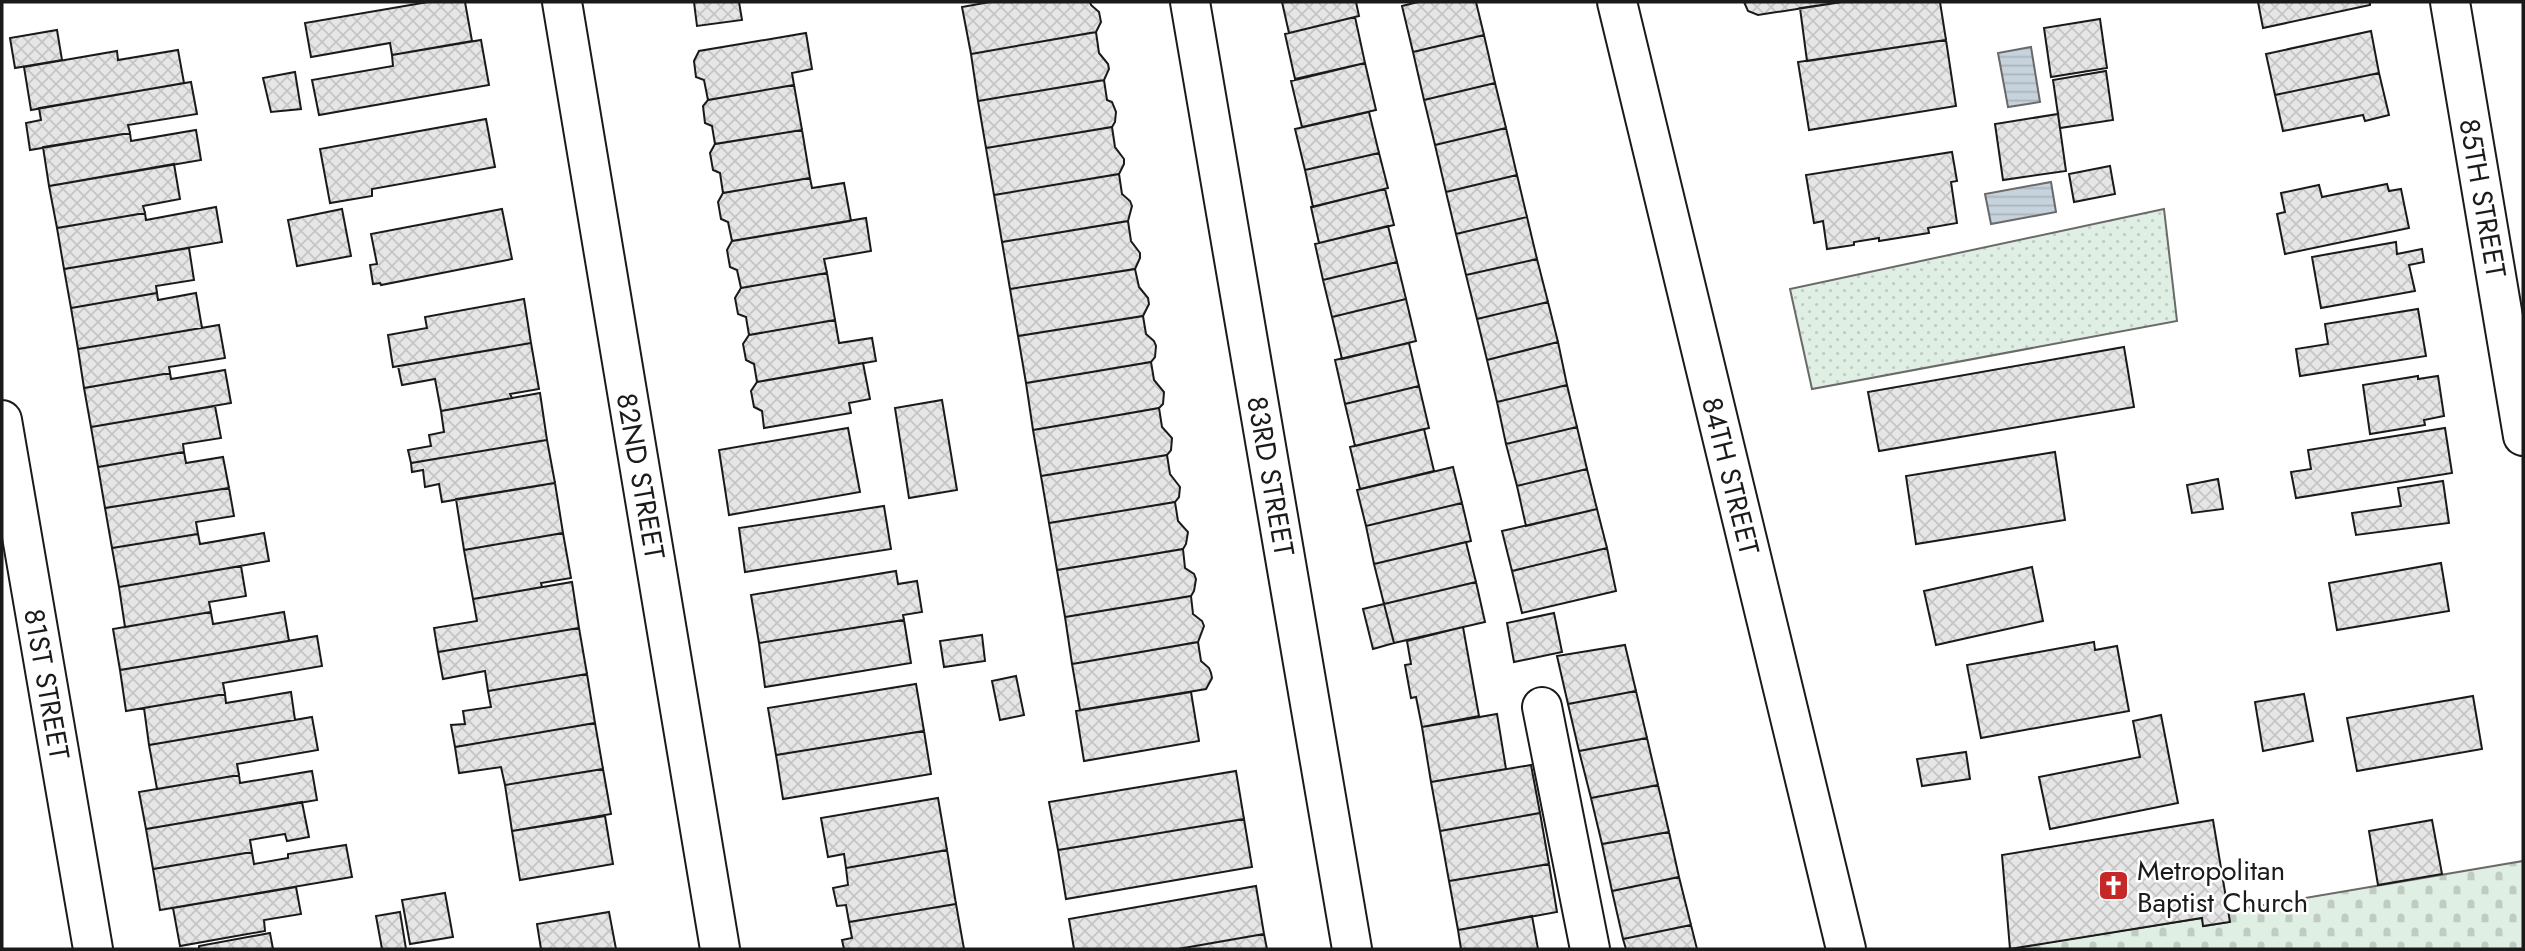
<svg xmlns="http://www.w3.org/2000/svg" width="2525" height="951" font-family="Jost,sans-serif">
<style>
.grass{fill:url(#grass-dots);stroke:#6a6a6a;stroke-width:2}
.cemetery{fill:url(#cemetery-stones);stroke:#6a6a6a;stroke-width:2}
.water{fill:url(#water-rules);stroke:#6a6a6a;stroke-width:2}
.building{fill:url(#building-cross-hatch);stroke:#1a1a1a;stroke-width:2}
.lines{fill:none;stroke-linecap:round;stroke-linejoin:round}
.minor-casing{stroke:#1a1a1a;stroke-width:42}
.minor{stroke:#fff;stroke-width:38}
.labels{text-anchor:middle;stroke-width:5;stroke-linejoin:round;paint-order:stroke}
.street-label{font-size:28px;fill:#1a1a1a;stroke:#fff}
.poi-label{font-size:28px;fill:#1a1a1a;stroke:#fff;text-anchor:start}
</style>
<defs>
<pattern id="grass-dots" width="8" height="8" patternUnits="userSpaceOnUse" patternTransform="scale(1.75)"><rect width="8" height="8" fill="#e0efe3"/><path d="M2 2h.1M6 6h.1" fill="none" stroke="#c0ccc2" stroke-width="1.8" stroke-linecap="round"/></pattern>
<pattern id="cemetery-stones" width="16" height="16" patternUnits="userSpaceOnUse" patternTransform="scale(1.75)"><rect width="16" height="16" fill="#e0efe3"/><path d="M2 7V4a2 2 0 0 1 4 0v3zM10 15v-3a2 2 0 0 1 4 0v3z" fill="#c0ccc2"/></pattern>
<pattern id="water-rules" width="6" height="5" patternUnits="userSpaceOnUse" patternTransform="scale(1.75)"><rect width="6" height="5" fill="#c6d2dc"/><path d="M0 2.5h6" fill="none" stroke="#aab4bc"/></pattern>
<pattern id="building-cross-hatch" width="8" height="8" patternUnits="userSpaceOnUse" patternTransform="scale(1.75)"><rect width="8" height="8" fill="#e6e6e6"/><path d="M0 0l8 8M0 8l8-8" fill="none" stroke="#c5c5c5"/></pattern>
</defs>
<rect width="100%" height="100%" fill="#fff"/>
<!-- grass -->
<path class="grass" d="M2164 209 2177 321 1812 389 1790 289Z"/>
<!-- cemetery -->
<path class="cemetery" d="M2523 861V949H2006L2202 918 2204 926 2229 922 2228 911Z"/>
<!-- water -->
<path class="water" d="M2031 47 2040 102 2008 107 1998 53Z
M2051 182 2056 212 1991 224 1985 194Z"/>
<!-- building -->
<path class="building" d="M428 2H465L472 41 392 55 390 43 311 57 305 23Z
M694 2H739L742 20 697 26Z
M990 2H1090L1091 5 1099 12 1101 22 1096 32 971 54 962 7Z
M1282 2H1356L1359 16 1289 33Z
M1418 2H1476L1484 35 1413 52 1402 6Z
M1744 2H1842L1758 15 1748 11Z
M1842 2H1940L1946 40 1807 61 1800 8Z
M2258 2H2370V5L2263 28Z
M1355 17 1365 63 1295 79 1285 34Z
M2100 19 2107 68 2051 77 2044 28Z
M57 30 62 60 15 68 10 38Z
M2371 31 2379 73 2275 95 2266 54Z
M1096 32 1099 53 1108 64 1109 69 1104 80 978 101 971 54Z
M806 33 812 69 792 73 794 85 708 100 704 80 696 77 694 61 699 51Z
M1484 35 1495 83 1424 100 1413 52Z
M481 40 489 85 319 115 312 80 393 66 392 55Z
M1946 40 1956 106 1809 130 1798 62Z
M178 50 184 83 31 110 24 67 117 51 118 60Z
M1365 63 1376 110 1302 127 1291 81Z
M2106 71 2113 120 2060 128 2053 80Z
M295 72 301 109 271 112 263 78Z
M2379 73 2389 115 2365 121 2363 115 2283 131 2275 95Z
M1104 80 1107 100 1112 102 1116 112 1115 122 1112 127 986 148 978 101Z
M191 82 197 114 128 125 130 133 30 150 26 123 41 120 39 108Z
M1495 83 1506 128 1435 145 1424 100Z
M794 85 802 130 715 144 712 126 705 123 703 106 708 100Z
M1369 112 1379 153 1305 170 1295 129Z
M2058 114 2066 171 2003 180 1995 124Z
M486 119 495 167 372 189V196L330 203 320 149Z
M1112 127 1115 147 1124 159V164L1119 174 994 195 986 148Z
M1506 128 1517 175 1446 192 1435 145Z
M196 130 201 160 49 186 43 147 130 133 131 141Z
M802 130 810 178 723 193 720 173 713 170 710 153 715 144Z
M1952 152 1957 181 1951 182 1957 223 1928 228 1929 233 1879 241V238L1854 242V245L1827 249 1823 221 1814 223 1806 175Z
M1379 153 1388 188 1313 207 1305 170Z
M174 164 180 199 143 206 145 213 57 228 49 186Z
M2110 166 2115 194 2074 202 2069 174Z
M1119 174 1122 194 1130 201 1132 206 1128 221 1002 242 994 195Z
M1517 175 1527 217 1456 234 1446 192Z
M810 178 812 188 844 183 851 221 732 241 728 222 721 219 718 202 723 193Z
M2387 184 2389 191 2401 189 2409 228 2285 254 2277 214 2285 212 2281 193 2319 185 2322 197Z
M1385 189 1394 225 1319 243 1311 207Z
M216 207 222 242 64 269 57 228 145 213 146 220Z
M342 209 351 256 297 266 288 220Z
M502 209 512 259 381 285 380 283 373 284 370 265 377 264 371 234Z
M1527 217 1537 259 1466 275 1456 234Z
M866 218 871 251 824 259 827 273 741 288 737 270 730 267 727 250 732 241Z
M1128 221 1131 241 1140 253V258L1135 269 1010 289 1002 242Z
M1388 226 1397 262 1323 280 1315 244Z
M2396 242 2397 254 2422 249 2424 262 2409 265 2415 291 2321 308 2312 257Z
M189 248 194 280 156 286 157 293 71 308 64 269Z
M1537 259 1548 302 1477 319 1466 275Z
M1397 262 1406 299 1332 317 1323 280Z
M1135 269 1139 287 1148 298 1149 304 1143 316 1018 336 1010 289Z
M827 273 835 320 749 335 746 317 738 314 735 298 741 288Z
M157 293 158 300 196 293 202 328 78 349 71 308Z
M524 299 531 343 393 367 388 335 427 328 425 317Z
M1406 299 1416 341 1342 359 1332 317Z
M1548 302 1558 342 1487 360 1477 319Z
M2418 309 2426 356 2300 376 2296 349 2328 344 2325 324Z
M1143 316 1146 334 1154 341 1156 346 1155 357 1151 362 1026 383 1018 336Z
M835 320 839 343 872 338 876 361 757 382 754 364 746 360 743 344 749 335Z
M219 325 225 358 169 367 170 373 84 388 78 349Z
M1558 342 1567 385 1497 402 1487 360Z
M531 343 539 389 510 394 512 398 441 411 435 379 402 385 398 366Z
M1409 343 1419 386 1345 404 1335 360Z
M2124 347 2134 407 1879 451 1868 392Z
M1151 362 1154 380 1164 392 1163 404 1159 408 1033 430 1026 383Z
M863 363 870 399 849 403 851 413 764 428 762 411 754 407 751 391 757 382Z
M225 370 231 403 91 427 84 388 170 373 171 379Z
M2418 376V379L2438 376 2444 416 2424 420 2425 425 2370 434 2363 385Z
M1567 385 1577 427 1506 444 1497 402Z
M1419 386 1429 428 1355 446 1345 404Z
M540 393 547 440 411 463 408 450 431 446 429 435 444 432 441 411Z
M942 400 957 490 909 498 895 408Z
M215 406 221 438 183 444 184 452 98 467 91 427Z
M1159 408 1162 427 1172 438 1171 450 1167 455 1041 476 1033 430Z
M1577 427 1587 469 1517 486 1506 444Z
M848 428 860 492 729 515 719 450Z
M2445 428 2452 473 2296 498 2291 472 2311 469 2308 450Z
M1424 429 1434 471 1360 489 1350 447Z
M547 440 555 483 442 502 439 484 425 487 423 470 412 472 411 463Z
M184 452 186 463 223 457 229 488 105 508 98 467Z
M2055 452 2065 520 1916 544 1906 476Z
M1167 455 1170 474 1180 487 1179 497 1175 502 1049 523 1041 476Z
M1453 467 1462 503 1366 526 1357 490Z
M1587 469 1597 509 1526 526 1517 486Z
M2218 479 2223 509 2192 513 2187 485Z
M2443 481 2449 523 2356 535 2352 513 2401 506 2398 488Z
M555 483 563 533 464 550 456 499Z
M229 488 234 516 196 522 198 534 112 548 105 508Z
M1175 502 1178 521 1188 532 1186 544 1183 549 1057 570 1049 523Z
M1462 503 1471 541 1374 564 1366 526Z
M884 506 891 549 745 572 739 528Z
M1597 509 1607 548 1512 571 1502 531Z
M264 533 269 561 119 587 112 548 198 534 200 544Z
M563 533 571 578 541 583 542 587 473 599 464 550Z
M1466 542 1476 582 1384 604 1374 564Z
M1607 548 1616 591 1522 613 1512 571Z
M1183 549 1185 568 1194 574 1196 579 1194 591 1191 596 1065 617 1057 570Z
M2441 563 2449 611 2337 630 2329 583Z
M241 566 246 596 209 602 211 612 125 627 119 587Z
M2032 567 2043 621 1936 645 1924 591Z
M896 571 898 584 917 581 922 612 903 615 904 620 759 643 751 595Z
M572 582 579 628 438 652 434 628 477 621 473 599Z
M1476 582 1485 622 1394 643 1384 604Z
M1191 596 1193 614 1202 621 1204 626 1198 642 1072 664 1065 617Z
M1384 604 1394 643 1373 649 1363 609Z
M211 612 213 624 284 612 289 641 120 670 113 629Z
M1554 613 1562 652 1514 662 1507 623Z
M904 620 911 663 765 687 759 643Z
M1463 627 1479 716 1422 727 1416 697 1411 698 1405 665 1411 664 1407 641Z
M579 628 587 674 488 691 485 671 443 679 438 652Z
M982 635 985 661 944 667 940 641Z
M317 636 322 666 223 683 225 694 126 711 120 670Z
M1198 642 1201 661 1209 668 1211 673 1212 678 1206 689 1080 710 1072 664Z
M2094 642 2095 650 2117 646 2129 711 1981 738 1967 665Z
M1625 645 1636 691 1568 704 1557 656Z
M587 674 595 723 455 747 451 725 465 724 463 711 491 707 488 691Z
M1016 676 1024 715 1000 720 992 681Z
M916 684 924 731 776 755 768 708Z
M1636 691 1647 738 1579 751 1568 704Z
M291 692 295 720 149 745 144 708 225 694 226 703Z
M1191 692 1199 741 1084 761 1076 711Z
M2304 694 2313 741 2263 751 2255 702Z
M2473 696 2482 749 2357 771 2347 718Z
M1497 714 1506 769 1431 782 1422 727Z
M2161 715 2178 803 2050 829 2039 777 2140 757 2133 721Z
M312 717 318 750 237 764 239 775 157 789 149 745Z
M595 723 603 769 505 785 501 767 459 773 455 747Z
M924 731 931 774 783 799 776 755Z
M1647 738 1658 785 1591 798 1579 751Z
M1966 752 1970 779 1922 786 1917 759Z
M1531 765 1540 813 1440 831 1431 782Z
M603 769 611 814 512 831 505 785Z
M312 771 317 800 146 829 139 792 239 775 240 783Z
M1236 771 1244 819 1058 850 1049 802Z
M1658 785 1669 832 1602 844 1591 798Z
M938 798 947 850 846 868 844 854 828 857 821 818Z
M302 802 309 837 287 841 285 834 250 840 252 852 153 869 146 829Z
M1540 813 1549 864 1449 881 1440 831Z
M605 816 613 864 520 880 512 831Z
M1244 819 1252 867 1066 899 1058 850Z
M2213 820 2230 922 2203 926 2202 918 2010 949 2002 855Z
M2432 820 2442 874 2378 885 2369 831Z
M1669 832 1679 877 1612 891 1602 844Z
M346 845 352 877 160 910 153 869 252 852 254 864 288 858V854Z
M947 850 956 904 849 922 846 905 837 906 833 888 848 885 846 868Z
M1549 864 1557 912 1458 930 1449 881Z
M1679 877 1691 925 1623 939 1612 891Z
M1256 886 1264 934 1178 949H1074L1069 919Z
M296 887 301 914 264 920 265 931 180 946 173 908Z
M445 893 453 937 410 944 402 900Z
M956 904 964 949H844L842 940 852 938 849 922Z
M400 912 406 949H382L376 916Z
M609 912 616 949H541L537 924Z
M1532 916 1538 949H1461L1458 930Z
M1691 925 1697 949H1626L1623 939Z
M270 933 273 949H199V946Z
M1264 934 1267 949H1178Z"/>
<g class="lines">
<defs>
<path id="minor" d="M562 2 720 949
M1190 2 1352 949
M1617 2 1846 949
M2450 2 2523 436
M2 420 93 949
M1542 707 1590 949"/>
</defs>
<!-- minor casing -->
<use href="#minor" class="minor-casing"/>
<!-- minor -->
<use href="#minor" class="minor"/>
</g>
<!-- icons -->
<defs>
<symbol id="church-square" viewBox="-11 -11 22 22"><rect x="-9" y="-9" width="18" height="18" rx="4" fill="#c62828" stroke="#fff"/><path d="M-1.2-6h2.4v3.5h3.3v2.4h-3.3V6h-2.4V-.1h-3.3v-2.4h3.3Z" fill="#fff"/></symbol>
</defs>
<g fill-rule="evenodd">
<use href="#church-square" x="2096" y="868" width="35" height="35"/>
</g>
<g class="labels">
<!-- street labels -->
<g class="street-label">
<text transform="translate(2483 198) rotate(80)" y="10">85TH STREET</text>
<text transform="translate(641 476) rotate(80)" y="10">82ND STREET</text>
<text transform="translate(1271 476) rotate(80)" y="10">83RD STREET</text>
<text transform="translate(1731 476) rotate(76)" y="10">84TH STREET</text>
<text transform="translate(47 684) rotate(80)" y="10">81ST STREET</text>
</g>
<!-- poi labels -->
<g class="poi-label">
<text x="2137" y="880">Metropolitan<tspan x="2137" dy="32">Baptist Church</tspan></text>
</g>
</g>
<!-- border -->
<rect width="2525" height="951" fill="none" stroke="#1a1a1a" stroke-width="7"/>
</svg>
